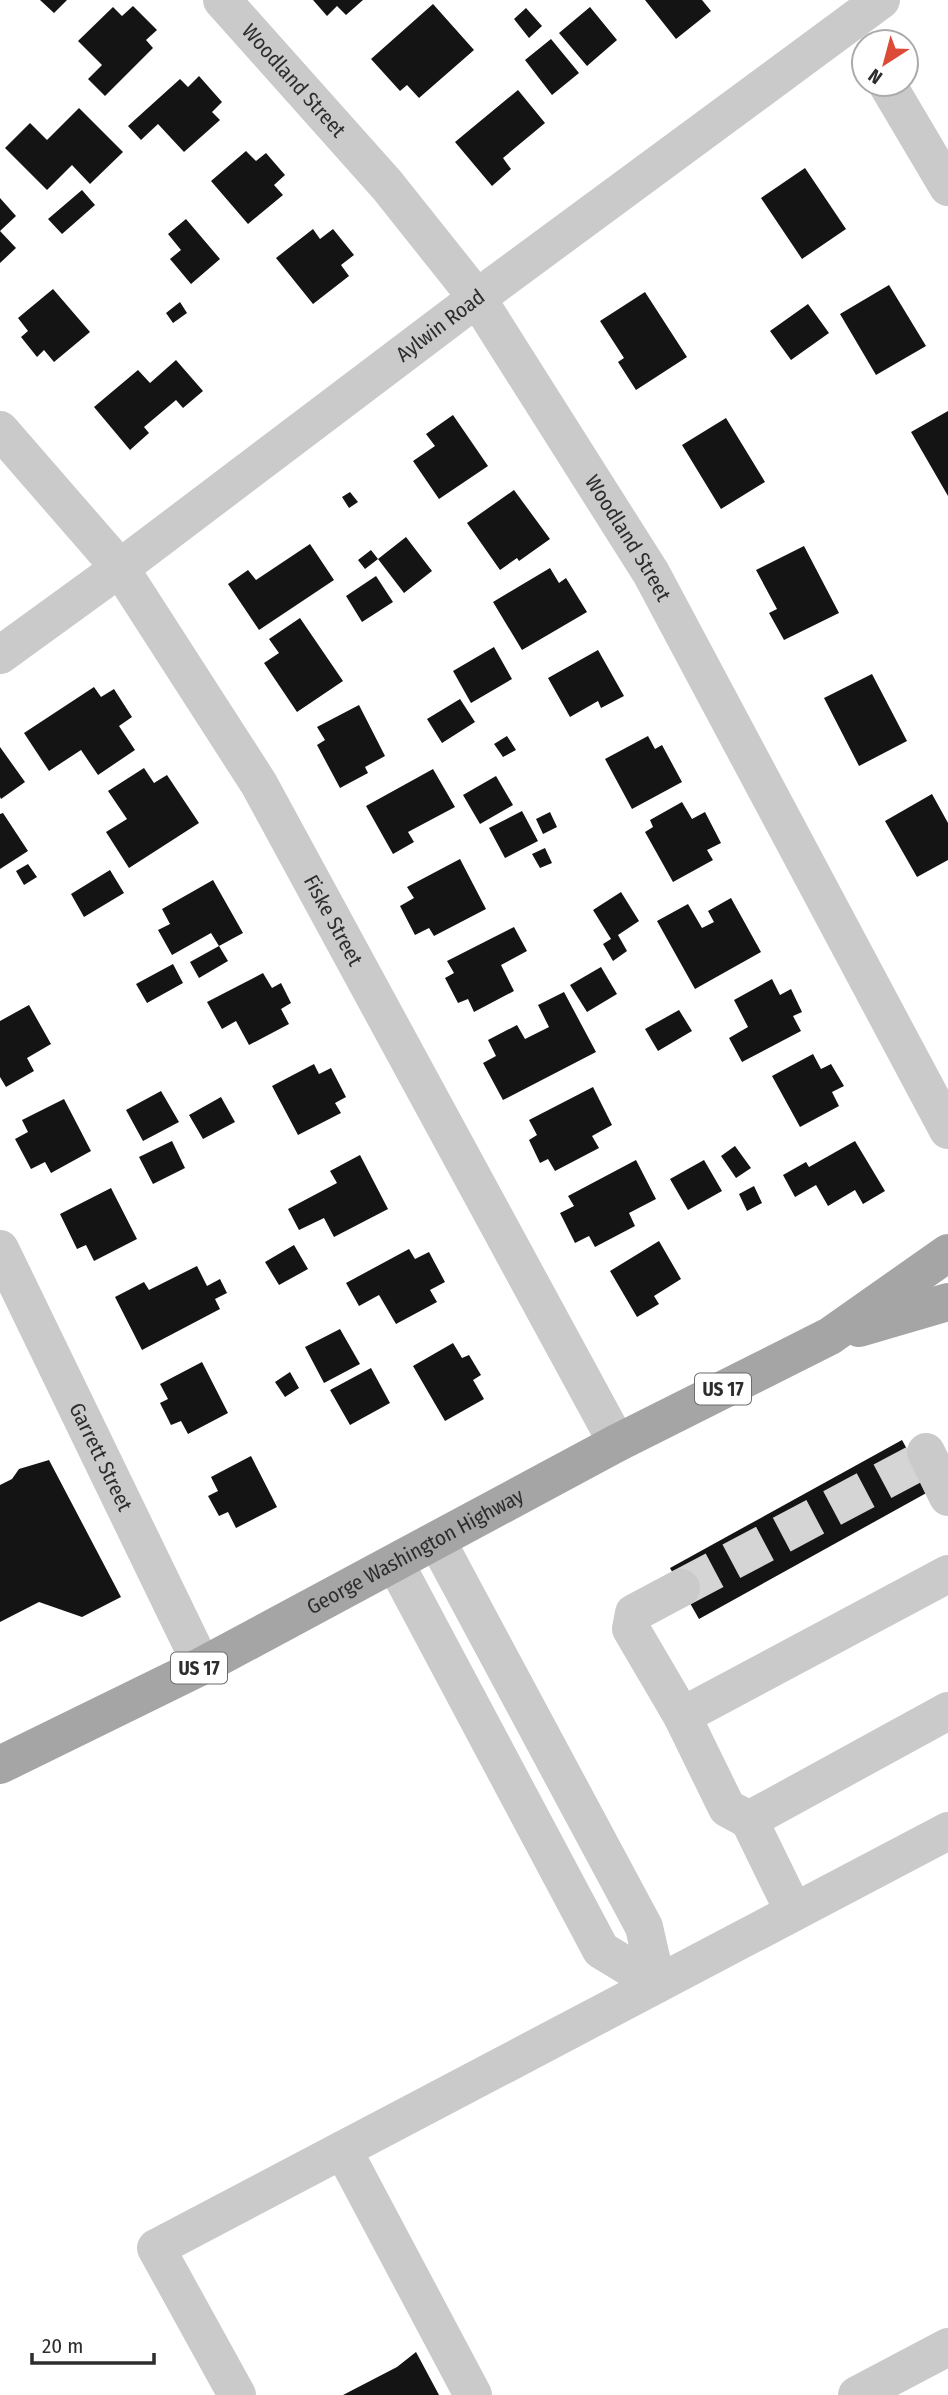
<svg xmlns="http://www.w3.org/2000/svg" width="948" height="2395" font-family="'Fira Sans Condensed',sans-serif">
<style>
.building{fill:#141414}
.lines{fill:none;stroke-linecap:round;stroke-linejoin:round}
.minor-tunnel{stroke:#d5d5d5;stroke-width:38;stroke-dasharray:38 19;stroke-linecap:butt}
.minor{stroke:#cacaca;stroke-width:38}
.major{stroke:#a5a5a5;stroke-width:38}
.labels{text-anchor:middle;stroke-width:7;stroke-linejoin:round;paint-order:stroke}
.shield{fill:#fff;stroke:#6c6c6c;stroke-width:2}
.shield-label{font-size:19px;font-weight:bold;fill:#2d2d2d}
.street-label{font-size:21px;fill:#2d2d2d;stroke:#fff}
</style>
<rect width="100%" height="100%" fill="#fff"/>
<!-- building -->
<path class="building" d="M40 0H67L54 13Z
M313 0H363L346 15 337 6 327 16Z
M645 0H702L711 11 676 39Z
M433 4 474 50 419 98 407 85 400 91 371 59Z
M133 6 157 30 146 40 153 48 105 96 88 79 102 65 78 41 113 7 122 16Z
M590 7 617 40 587 66 559 33Z
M526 8 542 26 529 38 514 19Z
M551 39 579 73 552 95 525 60Z
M199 76 222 102 212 112 220 120 184 152 158 124 141 140 128 126 180 79 188 87Z
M518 90 545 123 503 158 511 169 492 186 455 142Z
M79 108 123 152 90 184 72 165 47 190 5 148 30 123 47 140Z
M246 151 256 161 266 153 285 175 274 185 283 195 248 224 211 181Z
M805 168 846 229 802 259 761 198Z
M82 190 95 205 62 234 48 219Z
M0 198 16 216 0 231 16 248 0 263Z
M186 219 220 259 191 284 170 259 181 250 168 234Z
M313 229 320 239 333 229 354 255 341 265 349 276 313 304 276 258Z
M889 285 926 346 876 375 840 314Z
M53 289 90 332 54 362 44 350 37 357 21 337 28 331 18 318Z
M645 292 687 357 636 390 618 362 624 358 600 321Z
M180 302 187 313 173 323 166 313Z
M808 304 829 333 791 360 770 331Z
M176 360 203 391 183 408 176 400 144 427 149 433 130 450 94 407 138 370 150 383Z
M948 411V496L911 432Z
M453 415 488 466 439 499 413 461 435 446 426 434Z
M726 418 765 482 721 509 682 445Z
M514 490 550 539 519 561 517 558 500 570 467 523Z
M350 492 358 502 349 508 342 497Z
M406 537 432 571 404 593 378 559Z
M310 544 334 580 259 630 228 584 248 570 256 580Z
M804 546 839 613 784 640 769 613 777 609 756 570Z
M371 550 378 559 365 569 358 560Z
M550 568 559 583 566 578 587 612 522 650 493 602Z
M376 576 393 602 362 622 346 596Z
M300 618 343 681 297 712 264 663 279 653 269 639Z
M494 647 512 679 471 703 453 671Z
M598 650 624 696 601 708 598 701 570 717 548 678Z
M872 674 907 741 859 766 824 698Z
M94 687 101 697 114 689 132 717 119 726 135 750 98 775 81 750 49 771 24 733Z
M460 699 475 722 442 743 427 719Z
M359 705 385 756 365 767 368 773 340 788 317 745 325 740 317 727Z
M507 736 516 750 503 757 494 744Z
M648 736 655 749 662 745 682 782 632 809 605 759Z
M0 747 25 782 1 799 0 797Z
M144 768 154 783 167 775 199 823 129 868 106 832 127 819 108 791Z
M433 769 455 807 408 832 414 842 393 854 366 806Z
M496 776 513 805 480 824 463 795Z
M932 794 948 823V860L917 877 885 821Z
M682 802 692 819 705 812 721 843 707 850 713 860 673 882 645 832 653 827 650 820Z
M522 811 538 841 505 858 489 828Z
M550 812 557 827 543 834 536 819Z
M3 813 28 851 0 869V814Z
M545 848 552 863 540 868 532 854Z
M460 859 486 909 434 936 429 928 415 935 400 906 414 898 407 887Z
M28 864 37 877 24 885 16 871Z
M110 870 124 893 84 917 71 894Z
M213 880 243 933 219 946 211 933 172 955 158 930 170 924 162 909Z
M621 892 639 921 618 935 627 951 613 961 603 944 611 939 593 910Z
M731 898 761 952 695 989 657 921 688 904 702 928 714 922 708 911Z
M514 927 527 951 501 965 514 991 474 1012 468 999 458 1003 445 978 454 973 447 961Z
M219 946 228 961 199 978 190 962Z
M173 964 183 983 147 1003 136 984Z
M601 967 617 994 587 1012 570 985Z
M263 973 272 988 281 983 291 1003 281 1009 289 1024 249 1045 236 1021 222 1029 207 1002Z
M772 979 780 995 791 989 802 1012 793 1016 801 1031 742 1062 729 1038 748 1027 734 1000Z
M564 992 596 1052 503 1100 483 1063 496 1056 488 1040 517 1025 525 1039 549 1027 538 1005Z
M29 1005 51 1044 27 1058 34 1071 6 1087 0 1077V1021Z
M679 1010 692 1031 658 1051 645 1029Z
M813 1054 821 1069 831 1064 844 1086 832 1092 839 1106 800 1127 772 1076Z
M314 1064 319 1074 331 1068 346 1097 335 1103 341 1113 298 1135 272 1086Z
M593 1087 612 1125 592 1136 599 1148 555 1171 548 1159 540 1163 529 1140 537 1135 529 1120Z
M161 1091 179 1122 143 1141 126 1110Z
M221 1097 235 1122 203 1139 189 1115Z
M64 1099 91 1151 51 1173 45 1162 31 1169 15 1139 28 1132 22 1120Z
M172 1141 185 1168 153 1184 139 1157Z
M855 1141 885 1191 863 1204 855 1190 828 1206 816 1185 795 1197 783 1175 806 1162 809 1167Z
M735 1146 751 1168 736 1178 721 1156Z
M360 1155 388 1209 334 1237 324 1218 299 1230 288 1209 337 1183 330 1171Z
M636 1160 656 1199 629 1213 635 1226 595 1247 589 1236 575 1243 560 1213 574 1206 568 1196Z
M704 1160 722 1191 688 1210 670 1179Z
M754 1186 762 1203 747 1211 739 1194Z
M111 1188 137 1239 94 1261 86 1245 77 1249 60 1214Z
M659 1241 681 1279 654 1296 659 1304 637 1317 610 1271Z
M294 1245 308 1269 279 1285 265 1262Z
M409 1249 415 1259 429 1252 445 1282 430 1290 437 1302 396 1324 379 1295 359 1306 346 1283Z
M197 1266 207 1286 220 1279 227 1293 215 1299 220 1309 142 1350 115 1297 144 1282 149 1290Z
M340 1329 360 1364 324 1383 305 1347Z
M453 1343 462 1358 469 1355 481 1375 473 1380 484 1399 445 1421 413 1366Z
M202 1362 228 1413 188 1434 181 1421 171 1425 160 1403 168 1399 160 1384Z
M371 1368 390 1403 350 1425 330 1390Z
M290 1372 299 1388 285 1397 275 1382Z
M902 1440 930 1491 699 1619 670 1568Z
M251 1456 277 1507 236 1528 228 1512 219 1516 208 1496 218 1491 211 1477Z
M49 1460 121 1597 82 1617 39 1602 0 1622V1485L12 1479 19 1469Z
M416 2352 439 2395H343L397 2367Z"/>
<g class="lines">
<!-- minor-tunnel -->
<path class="minor-tunnel" d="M681 1588 915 1464"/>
<!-- minor -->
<g class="minor">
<path id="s1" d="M222 0 387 185 477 298 651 573 948 1130"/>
<path d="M887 84 948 187"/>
<path id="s2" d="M0 430 120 568 259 784 617 1443"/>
<path id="s3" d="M0 655 120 568 477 298 881 0"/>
<path id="s4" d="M0 1249 202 1666"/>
<path d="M926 1452 948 1497"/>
<path d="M437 1541 644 1927 657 1984"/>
<path d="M395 1563 601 1950 657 1984"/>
<path d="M681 1588 634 1613 631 1629 682 1716 727 1808 749 1820"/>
<path d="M682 1716 948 1574"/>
<path d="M794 1912 749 1820 948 1711"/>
<path d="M343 2150 473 2395"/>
<path d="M237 2395 156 2248 948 1831"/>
<path d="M857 2395 948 2347"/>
</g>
<!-- major -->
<g class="major">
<path d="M859 1328 948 1302"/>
<path id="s5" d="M0 1765 202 1666 617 1443 830 1336 948 1253"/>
</g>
</g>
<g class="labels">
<!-- shield labels -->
<g class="shield">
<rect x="695" y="1373.5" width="56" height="31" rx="5"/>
<rect x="171" y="1652.5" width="56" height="31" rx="5"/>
</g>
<g class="shield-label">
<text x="723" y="1396">US 17</text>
<text x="199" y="1675">US 17</text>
</g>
<!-- street labels -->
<g class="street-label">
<text dy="7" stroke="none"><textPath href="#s1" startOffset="108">Woodland Street</textPath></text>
<text dy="7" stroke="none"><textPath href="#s3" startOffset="550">Aylwin Road</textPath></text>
<text dy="7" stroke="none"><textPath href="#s1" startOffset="676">Woodland Street</textPath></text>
<text dy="7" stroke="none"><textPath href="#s2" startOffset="595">Fiske Street</textPath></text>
<text dy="7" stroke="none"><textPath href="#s4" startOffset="231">Garrett Street</textPath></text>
<text dy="7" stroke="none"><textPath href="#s5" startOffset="467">George Washington Highway</textPath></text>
</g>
</g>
<!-- north arrow -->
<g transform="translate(885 63) rotate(216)"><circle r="33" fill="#ffffff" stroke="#ababab" stroke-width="2"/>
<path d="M0-5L12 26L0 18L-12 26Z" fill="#dc4b37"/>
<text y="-10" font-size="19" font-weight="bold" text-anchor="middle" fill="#2d2d2d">N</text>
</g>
<!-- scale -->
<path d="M32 2353v10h122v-10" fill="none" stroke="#2d2d2d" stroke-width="3.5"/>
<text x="42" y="2353" font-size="21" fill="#2d2d2d" stroke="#ffffff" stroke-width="5" paint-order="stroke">20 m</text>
</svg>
